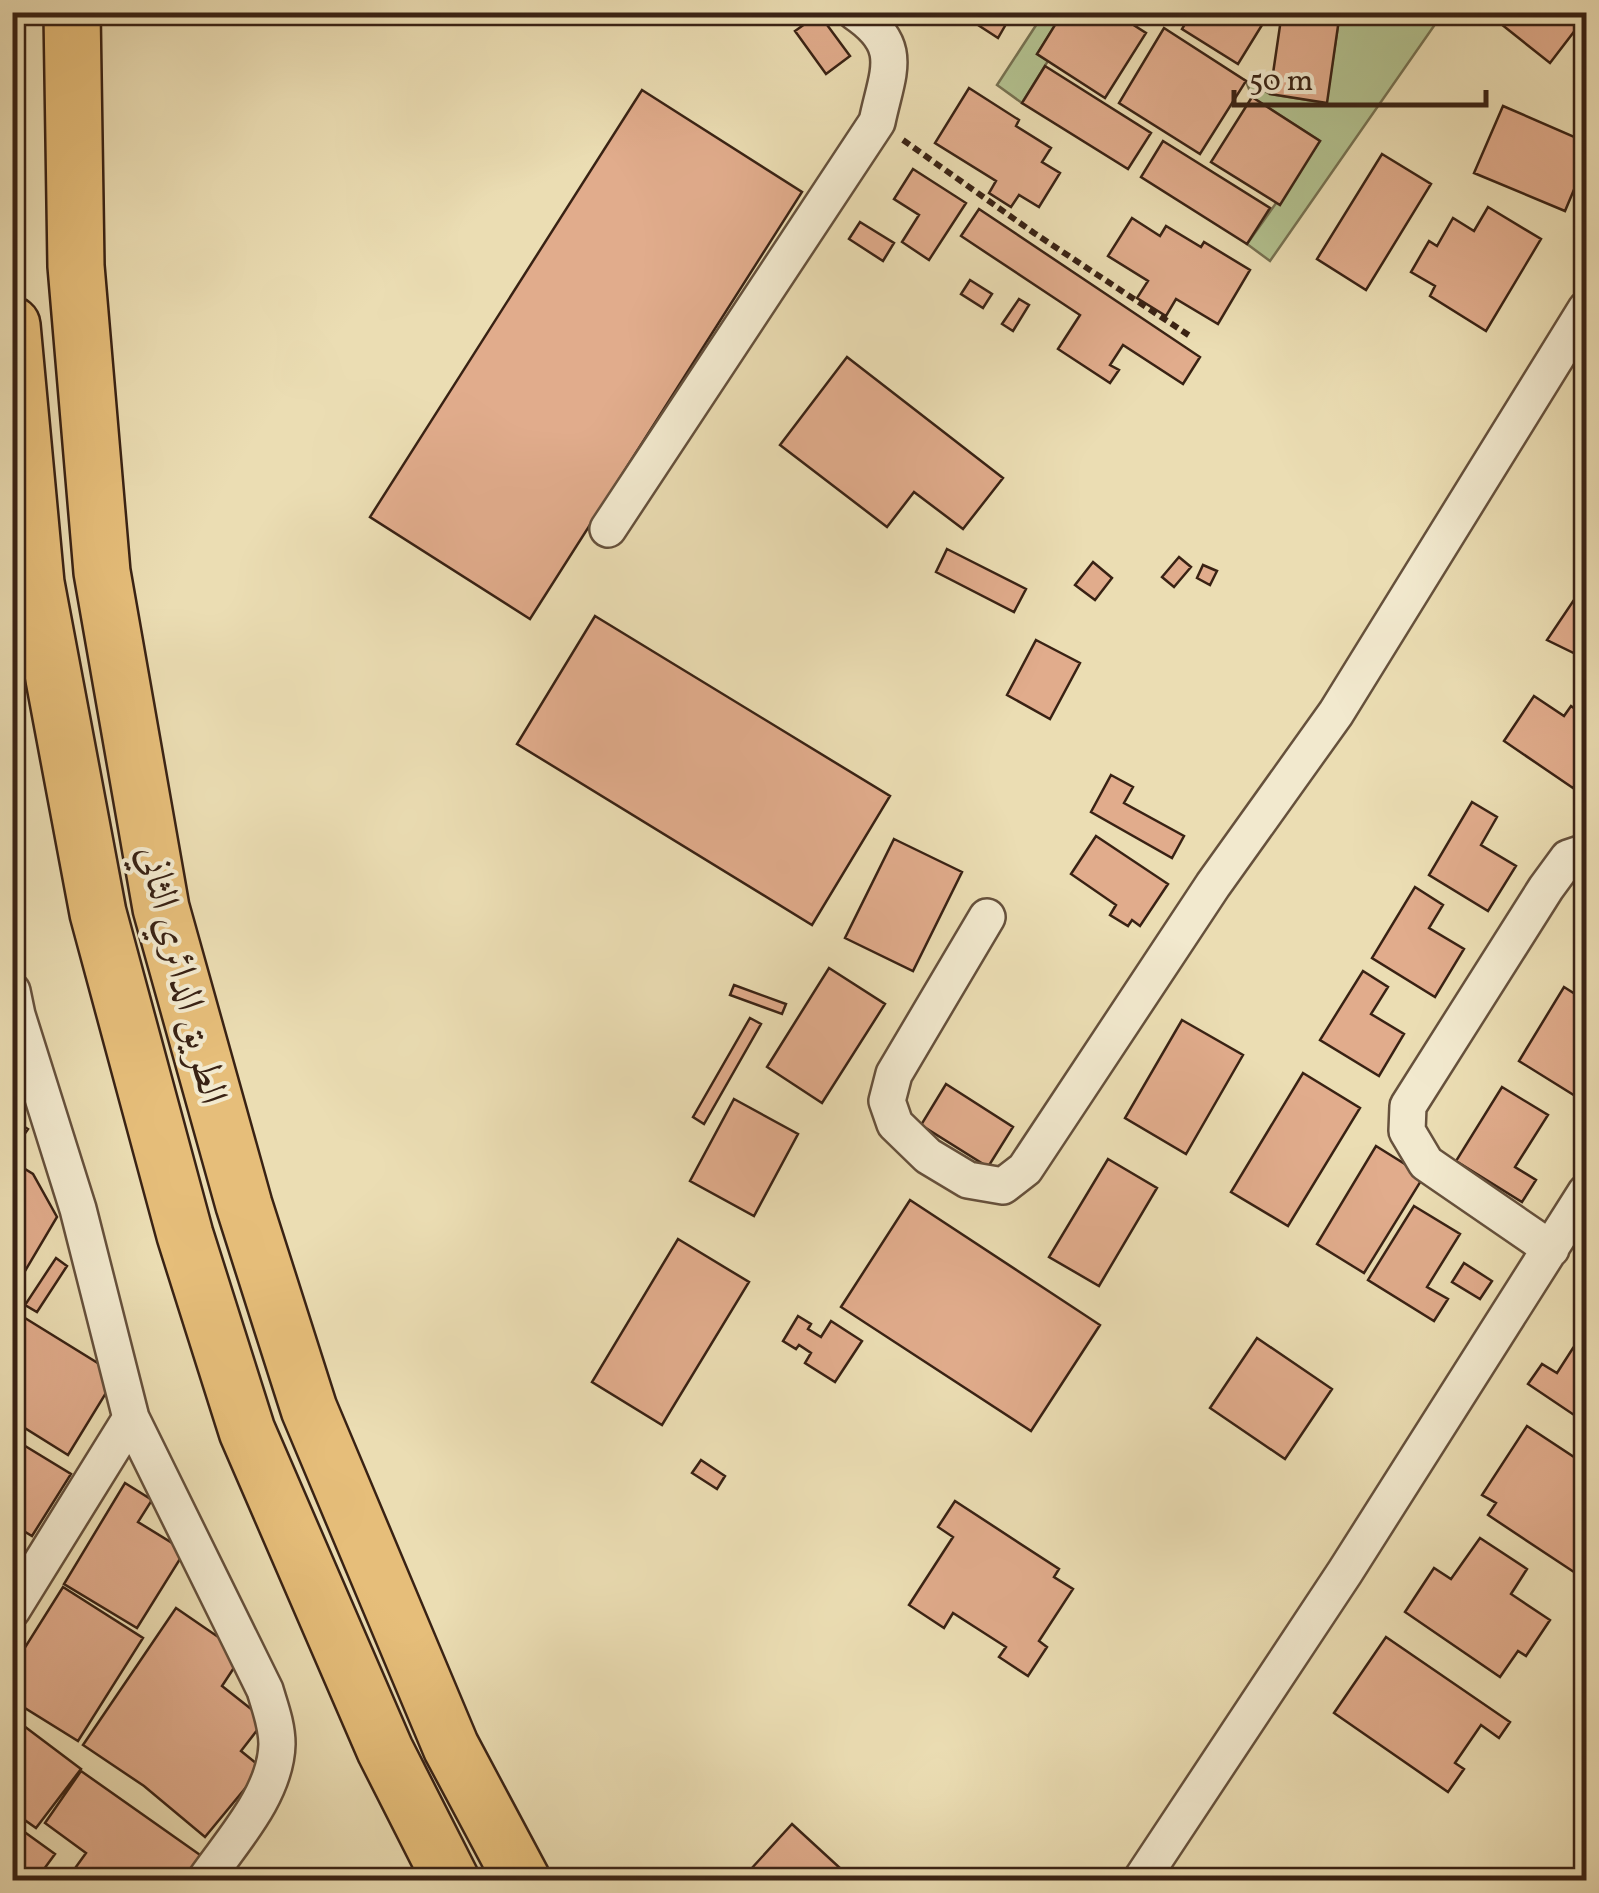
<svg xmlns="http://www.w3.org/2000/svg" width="1599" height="1893" font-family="Vollkorn,Amiri,serif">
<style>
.green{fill:#b3c290;stroke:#767252;stroke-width:2.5}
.building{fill:#e1ac8c;stroke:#392214;stroke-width:2.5}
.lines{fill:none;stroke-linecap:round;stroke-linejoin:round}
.street-casing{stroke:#66513c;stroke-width:40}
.highway-casing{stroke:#392214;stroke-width:60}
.path{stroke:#392214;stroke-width:6;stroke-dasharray:8 5;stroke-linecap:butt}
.street{stroke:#f2e9ce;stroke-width:35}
.highway{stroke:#e6be7a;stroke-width:55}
.labels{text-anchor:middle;stroke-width:8;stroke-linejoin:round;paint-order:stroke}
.street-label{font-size:40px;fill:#392214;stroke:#f2e9ce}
</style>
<rect width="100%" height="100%" fill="#ebddb3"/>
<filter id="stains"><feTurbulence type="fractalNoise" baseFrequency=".002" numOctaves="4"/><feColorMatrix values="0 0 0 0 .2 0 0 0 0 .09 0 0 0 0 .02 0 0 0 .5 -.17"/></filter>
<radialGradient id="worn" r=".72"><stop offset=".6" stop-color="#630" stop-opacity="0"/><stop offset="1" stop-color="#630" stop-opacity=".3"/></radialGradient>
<!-- green -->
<path class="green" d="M1398 12 1443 13 1270 261 1247 244 1320 141 1252 97 1246 81 1270 94 1326 103 1340 13Z
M1044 13H1063L1037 54 1048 61 1022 103 997 85Z"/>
<!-- building -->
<path class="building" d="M958 12H1013L998 38Z
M1063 12H1113L1146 33 1105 98 1037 54Z
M1192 12H1270L1238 64 1182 29Z
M1282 12H1340L1327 103 1270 94Z
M1486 12H1586V16L1550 63Z
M819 14 850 56 826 74 795 31Z
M1164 28 1246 81 1200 154 1119 103Z
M1045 66 1151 133 1128 169 1022 103Z
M969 88 1019 120 1016 126 1051 148 1042 162 1060 173 1039 207 1019 195 1011 207 989 193 996 181 935 143Z
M642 90 802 192 530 619 370 517Z
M1252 97 1320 141 1280 205 1211 162Z
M1503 106 1586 142V161L1565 211 1474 173Z
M1163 141 1270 208 1247 244 1141 177Z
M1382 154 1431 184 1366 290 1317 259Z
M913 169 966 203 929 260 902 242 919 215 894 199Z
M1488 207 1541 239 1486 331 1430 296 1435 286 1411 272 1429 241 1437 246 1453 218 1474 231Z
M979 209 1200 357 1183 384 1123 345 1110 365 1119 370 1110 383 1058 349 1080 315 961 236Z
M1132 218 1160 236 1166 226 1201 247 1204 242 1250 270 1218 324 1176 299 1166 316 1137 298 1148 281 1108 256Z
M860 222 894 243 883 261 849 239Z
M970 280 992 294 983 308 961 294Z
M1019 299 1029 305 1013 331 1002 324Z
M847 357 1003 478 963 529 914 492 887 527 780 445Z
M947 549 1026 589 1014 612 936 572Z
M1179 557 1191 567 1174 587 1162 577Z
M1093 562 1112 578 1095 600 1075 585Z
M1203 565 1217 571 1210 585 1197 578Z
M1586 582V659L1547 640Z
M595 616 890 796 812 925 517 744Z
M1036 640 1080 663 1050 719 1007 695Z
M1534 696 1564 716 1571 706 1586 717V768L1573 788 1504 741Z
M1111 775 1133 787 1124 803 1184 836 1172 858 1091 812Z
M1472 802 1497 817 1481 845 1516 866 1488 911 1429 875Z
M1096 836 1168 884 1140 926 1132 920 1128 926 1110 915 1116 905 1071 874Z
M894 839 962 872 913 971 845 938Z
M1415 887 1443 905 1429 928 1464 949 1435 997 1372 958Z
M1586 957V981L1576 974Z
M829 968 885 1004 822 1103 767 1067Z
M1363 971 1388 987 1371 1014 1404 1034 1379 1076 1320 1040Z
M734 985 786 1004 782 1014 730 995Z
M1564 987 1586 1001V1054L1578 1067 1586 1073 1585 1102 1519 1061Z
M750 1018 761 1024 704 1124 693 1117Z
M1182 1020 1243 1055 1186 1154 1125 1118Z
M1303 1073 1360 1108 1288 1226 1231 1192Z
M946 1084 1013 1127 988 1167 921 1125Z
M1502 1087 1548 1115 1515 1167 1536 1180 1522 1202 1456 1161Z
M734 1099 798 1134 754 1216 690 1181Z
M12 1119 28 1129 12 1152Z
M1376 1146 1424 1176 1364 1273 1317 1244Z
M1108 1159 1157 1188 1099 1286 1049 1257Z
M12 1161 33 1174 57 1217 12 1293Z
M910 1200 1100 1325 1031 1431 841 1307Z
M1414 1206 1460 1234 1427 1287 1448 1299 1434 1321 1368 1280Z
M678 1239 749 1282 662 1425 592 1382Z
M56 1258 67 1266 37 1312 25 1305Z
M1464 1263 1492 1281 1480 1299 1452 1282Z
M12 1310 117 1375 68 1455 12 1420Z
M798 1316 811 1324 808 1329 821 1337 831 1321 862 1341 835 1382 805 1363 811 1353 799 1345 796 1349 783 1341Z
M1257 1338 1332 1389 1285 1459 1210 1408Z
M1573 1348 1586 1357V1423L1528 1384 1542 1364 1557 1373Z
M1527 1426 1586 1465V1580L1488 1515 1496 1503 1482 1495Z
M12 1438 71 1474 32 1536 12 1524Z
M701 1460 725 1476 717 1489 692 1473Z
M125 1483 152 1500 138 1522 185 1551 137 1628 64 1584Z
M955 1501 1059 1569 1054 1577 1073 1589 1039 1641 1047 1647 1028 1676 999 1657 1006 1647 953 1613 944 1628 909 1605 953 1537 938 1527Z
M1480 1538 1527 1569 1511 1594 1550 1620 1526 1656 1518 1651 1500 1677 1405 1612 1434 1568 1451 1579Z
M63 1587 143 1638 78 1741 12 1700V1668Z
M176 1608 243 1654 222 1686 265 1720 241 1751 262 1768 205 1837 144 1786 83 1745Z
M1386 1637 1510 1722 1499 1738 1481 1725 1455 1763 1464 1769 1448 1792 1334 1713Z
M12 1717 81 1769 36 1828 12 1811Z
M81 1771 203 1857 186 1880 68 1878 86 1853 45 1823Z
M12 1823 55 1854 36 1880H12Z
M792 1824 853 1880H741Z"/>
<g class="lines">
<defs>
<path id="street" d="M608 529 877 122C888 70 905 46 855 12
M987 917 894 1074 887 1101 895 1124 928 1156 968 1180 1003 1186 1025 1169 1213 885 1336 713 1586 309
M12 991 17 1015 78 1209 131 1418 265 1690C270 1707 277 1725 277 1744 276 1794 232 1841 205 1880
M1551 1249 1426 1163 1407 1131 1408 1106 1546 888 1568 858 1586 852
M12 1610 131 1418
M1141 1880 1345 1572 1586 1192"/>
<path id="highway" d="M72 12 76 266 102 572 161 908 244 1205 309 1409 451 1747 522 1880
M12 325 36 583 98 913 185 1235 247 1431 385 1750 451 1880"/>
</defs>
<!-- street casing -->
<use href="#street" class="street-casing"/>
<!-- highway casing -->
<use href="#highway" class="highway-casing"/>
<!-- path -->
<path class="path" d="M903 140 1034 233 1190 336"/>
<!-- street -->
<use href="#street" class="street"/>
<!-- highway -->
<use href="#highway" class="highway"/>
</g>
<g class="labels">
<!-- street labels -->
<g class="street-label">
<text transform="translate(184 974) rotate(76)" y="14">الطريق الدائري الثاني</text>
</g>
</g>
<!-- margin -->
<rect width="1599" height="1893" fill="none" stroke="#ebddb3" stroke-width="50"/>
<rect x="15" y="15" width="1569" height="1863" fill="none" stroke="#392214" stroke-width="5"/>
<rect x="25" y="25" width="1549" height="1843" fill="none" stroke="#392214" stroke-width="2.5"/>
<!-- scale -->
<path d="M1234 90v15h252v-15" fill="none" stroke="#392214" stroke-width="5"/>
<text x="1249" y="90" font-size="30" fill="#392214" stroke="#f2e9ce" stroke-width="8" paint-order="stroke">50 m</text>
<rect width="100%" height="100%" filter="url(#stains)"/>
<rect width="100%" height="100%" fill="url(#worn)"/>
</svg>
